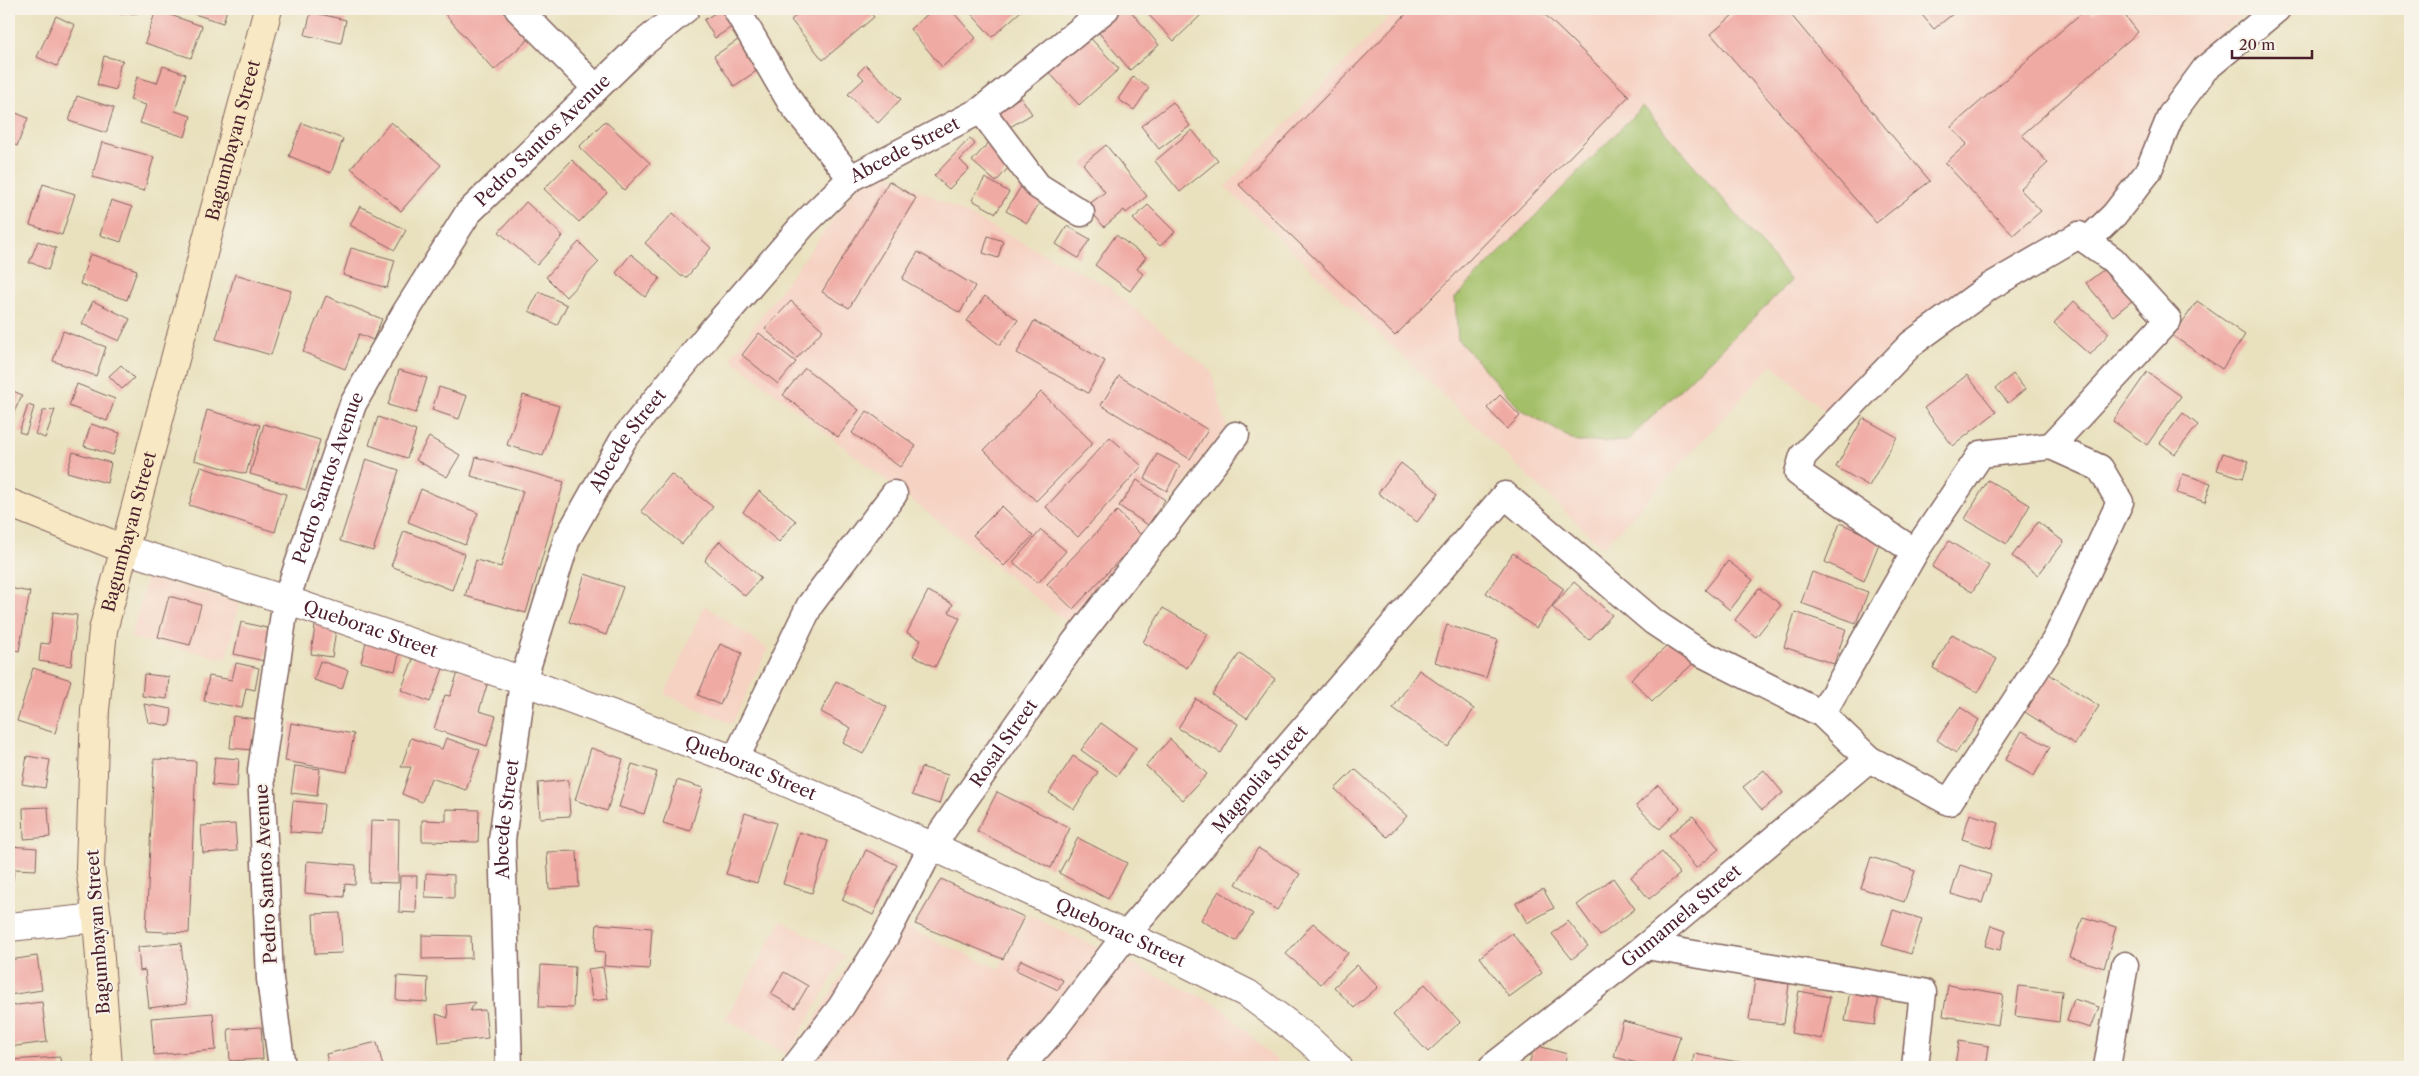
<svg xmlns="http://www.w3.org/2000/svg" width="2419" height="1076" font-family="'Libre Caslon Text',serif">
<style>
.built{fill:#f6d2c3}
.green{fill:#a3c067;stroke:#767049}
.building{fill:#f0aaa4}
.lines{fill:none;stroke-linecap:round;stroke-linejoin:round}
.minor-casing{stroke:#82635e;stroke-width:29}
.tertiary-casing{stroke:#82635e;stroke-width:30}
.secondary-casing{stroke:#82635e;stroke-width:30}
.minor{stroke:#fff;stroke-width:26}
.tertiary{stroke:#fff;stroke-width:28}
.secondary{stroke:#f8e8c3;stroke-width:28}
.labels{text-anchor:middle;stroke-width:4;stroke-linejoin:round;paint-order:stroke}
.street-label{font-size:18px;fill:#4a1f2b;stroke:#f7f3e8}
</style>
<rect width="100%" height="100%" fill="#f7f3e8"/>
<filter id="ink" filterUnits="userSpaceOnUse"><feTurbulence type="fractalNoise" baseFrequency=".02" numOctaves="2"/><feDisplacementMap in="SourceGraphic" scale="10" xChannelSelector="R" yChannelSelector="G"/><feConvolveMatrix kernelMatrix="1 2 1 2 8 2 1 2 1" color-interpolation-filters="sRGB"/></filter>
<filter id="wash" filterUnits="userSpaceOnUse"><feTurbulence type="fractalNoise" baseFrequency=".0096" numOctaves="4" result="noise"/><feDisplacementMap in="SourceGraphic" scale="20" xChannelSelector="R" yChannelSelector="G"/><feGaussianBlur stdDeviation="1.12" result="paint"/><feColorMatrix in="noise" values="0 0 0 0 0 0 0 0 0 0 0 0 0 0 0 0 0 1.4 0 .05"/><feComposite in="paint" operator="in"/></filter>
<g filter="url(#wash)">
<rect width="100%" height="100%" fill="#e9e1be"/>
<!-- built -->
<path class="built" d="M1396 9H2250L2189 59 2136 171 2090 219 1918 319 1826 412 1772 365 1603 548 1225 187Z
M873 166 1107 286 1211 371 1227 428 1073 627 730 358Z
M147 577 240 603 227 659 131 638Z
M704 605 768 649 732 724 665 694Z
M878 915 999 969 1029 915 1218 1005 1284 1067H782L791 1058Z
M782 920 845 956 788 1055 725 1019Z"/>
<!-- green -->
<path class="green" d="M1643 106 1759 241 1791 281 1627 441 1577 442 1520 409 1458 340 1455 298Z"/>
<g id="blocks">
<!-- building -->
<path class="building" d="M120 9H137L138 13 120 14Z
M178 9H227L223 23Z
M449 9H503L530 38 494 70 444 13Z
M721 9H730L739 22 715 38 704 20Z
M804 9H867L874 17 823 60 791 20Z
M934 9H950L976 38 942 67 910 29Z
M967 9H1018L1021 11 992 37Z
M1118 9H1129L1159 45 1130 70 1095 28Z
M1143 9H1195L1201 15 1174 41Z
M1411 9H1539L1629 96 1395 336 1239 185Z
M1740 9H1786L1930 181 1876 223 1711 34Z
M1917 9H1959L1934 29Z
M2086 9 2093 14 2100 9H2120L2138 32 2022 135 2048 163 2020 189 2041 211 2013 235 1945 163 1967 144 1951 127Z
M156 10 202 26 191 58 145 43Z
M311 12 346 20 341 43 305 35Z
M56 16 75 25 57 66 37 57Z
M1084 31 1119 69 1079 105 1044 67Z
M747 34 767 64 734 86 714 56Z
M104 56 123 61 120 64 116 90 97 85Z
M866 65 901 99 878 123 848 94 864 79 858 73Z
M163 66 186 74 175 111 191 116 185 137 140 123 146 105 130 100 137 77 157 83Z
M1133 77 1149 88 1134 110 1118 99Z
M77 96 114 108 106 133 69 121Z
M1021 97 1032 114 1005 130 994 113Z
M1173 102 1190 126 1159 149 1141 126Z
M9 110 28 118 17 146 9 142Z
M605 121 650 163 624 190 579 147Z
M391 122 441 165 401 211 351 168Z
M302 123 343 139 331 173 289 156Z
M1192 130 1218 161 1180 192 1155 161Z
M970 138 975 144 960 160 969 169 949 189 934 176Z
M992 139 1015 160 996 182 972 161Z
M102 142 154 157 144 191 92 177Z
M1106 145 1147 196 1126 213 1124 210 1104 227 1087 206 1105 192 1083 164Z
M572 160 607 193 579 222 544 189Z
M985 178 1009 192 996 213 972 200Z
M889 181 916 198 849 308 822 292Z
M43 184 75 194 62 235 30 225Z
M1022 185 1043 197 1027 223 1006 211Z
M111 200 132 207 121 242 100 235Z
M526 202 563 236 537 265 499 232Z
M1148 205 1175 232 1160 246 1133 219Z
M360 206 406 230 395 250 350 225Z
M673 213 711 248 687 277 681 276 645 243Z
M1067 226 1090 239 1078 258 1056 244Z
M1116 235 1146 257 1137 269 1143 274 1130 291 1095 265Z
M988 236 1003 241 998 258 983 253Z
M38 241 56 248 48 270 32 263H29Z
M579 242 599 262 566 297 546 277Z
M351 248 395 260 387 288 343 275Z
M918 252 975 286 960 313 902 279Z
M90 254 137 270 127 300 80 284Z
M631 254 660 278 645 297 616 273Z
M2107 267 2133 300 2113 316 2086 283Z
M235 274 291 291 271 355 216 339Z
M539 292 567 305 557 325 529 311Z
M326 296 382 319 373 340 359 334 345 369 303 352Z
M985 296 1018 320 1000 345 967 321Z
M93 301 130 319 119 341 82 324Z
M791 301 823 330 797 358 765 329Z
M2074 301 2109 333 2090 355 2054 323Z
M2197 301 2245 335 2222 369 2173 336Z
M1034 321 1105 361 1088 393 1017 353Z
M63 331 106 347 96 376 53 361Z
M759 333 796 362 778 384 742 355Z
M121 365 134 378 122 389 109 376Z
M805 368 859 410 838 437 783 395Z
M399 370 427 378 416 413 388 405Z
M2147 372 2181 396 2147 445 2113 421Z
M2013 374 2025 389 2008 403 1996 388Z
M1967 375 1996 412 1953 446 1924 408Z
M1119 376 1208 430 1190 459 1101 405Z
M77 384 115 399 107 421 69 406Z
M439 387 467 396 459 419 432 410Z
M9 389 22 395 9 423Z
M1041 392 1093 443 1036 501 984 450Z
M523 395 559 406 543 456 507 445Z
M1500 395 1520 416 1507 429 1487 408Z
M28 405 34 407 26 434 19 432Z
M55 410 45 438 35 434 43 411Z
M207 410 260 425 246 474 194 460Z
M867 411 916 446 900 467 852 433Z
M2183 413 2198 425 2175 454 2160 443Z
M378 417 416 431 407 458 369 445Z
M1863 418 1897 437 1869 486 1836 467Z
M91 424 120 433 113 455 84 446Z
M264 424 320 440 306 490 250 474Z
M429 437 460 455 447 477 416 460Z
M1110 437 1142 466 1078 537 1046 507Z
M73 452 111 463 107 483 67 472Z
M2223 453 2249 461 2243 478 2217 470Z
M1157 454 1180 466 1167 491 1145 479Z
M476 457 564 482 526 613 465 596 476 560 501 567 523 491 471 476Z
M366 459 399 470 373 551 340 541Z
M1401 463 1439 493 1417 522 1378 493Z
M201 467 286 494 275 532 189 505Z
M671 474 713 507 682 544 641 511Z
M2183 474 2211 483 2205 502 2177 493Z
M1137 480 1165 500 1148 525 1119 506Z
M1988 480 2030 505 2007 544 1965 519Z
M421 489 478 513 465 545 408 522Z
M759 491 796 521 779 542 743 512Z
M1002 506 1033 536 1004 566 973 535Z
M1117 511 1142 536 1073 609 1047 584Z
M2038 522 2064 542 2038 575 2012 556Z
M1840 523 1880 541 1864 581 1825 562Z
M1041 530 1066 551 1038 583 1013 562Z
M404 531 465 554 452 590 391 566Z
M720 541 761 578 745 596 705 561 707 556Z
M1949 541 1989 566 1972 592 1932 567Z
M1513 553 1564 589 1536 628 1486 593Z
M1728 561 1753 580 1730 610 1705 590Z
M1812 572 1868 592 1856 623 1801 603Z
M585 574 623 587 606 635 569 622Z
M1574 582 1612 615 1589 640 1552 607Z
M9 588 30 592 19 651 9 649Z
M1759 588 1781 605 1756 637 1735 620Z
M928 591 953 604 949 612 960 618 935 667 913 656 921 640 907 633Z
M169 596 201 605 190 645 158 637Z
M1163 608 1208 634 1187 668 1143 642Z
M53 612 77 615 71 666 39 661 41 643 49 644Z
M1795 612 1846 629 1834 664 1784 647Z
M316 619 337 622 332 657 311 654Z
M241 622 271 629 264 661 234 654Z
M1447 625 1498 640 1486 678 1435 662Z
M1952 634 1997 659 1978 693 1933 668Z
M1677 637 1698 659 1652 701 1631 679Z
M367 638 401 647 395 671 361 662Z
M720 644 742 653 720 705 698 695Z
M1240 653 1275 679 1247 718 1212 694Z
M415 654 444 666 430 702 401 690Z
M320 661 348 670 342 689 314 680Z
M236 663 259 668 255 690 246 688 242 708 204 701 209 676 232 680Z
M33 668 71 680 55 733 17 721Z
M459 669 489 679 479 711 496 716 487 746 434 729 445 695 450 696Z
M1419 670 1474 709 1448 747 1393 708Z
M144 674 169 677 167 699 142 696Z
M2049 674 2099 706 2075 744 2025 712Z
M836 681 887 707 863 754 843 743 851 728 821 712Z
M1196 699 1238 724 1221 753 1178 728Z
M144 704 172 709 170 726 148 722Z
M1960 707 1979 720 1956 753 1937 740Z
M233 716 255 719 253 750 230 748Z
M291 723 354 734 347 772 285 761Z
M1101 723 1136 748 1117 776 1081 750Z
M2022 731 2050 747 2034 776 2005 760Z
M411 738 442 749 446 738 480 750 466 790 431 778 422 802 402 794 411 767H401Z
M1170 739 1207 774 1183 800 1146 766Z
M591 748 623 759 607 811 575 800Z
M27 756 50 760 45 788 22 784Z
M1073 756 1098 772 1074 809 1049 793Z
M215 757 239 759 237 787 212 785Z
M154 759 196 761 189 933 146 931Z
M632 764 657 772 644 814 619 807Z
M295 766 320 769 317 796 291 793Z
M921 767 948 775 939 804 912 795Z
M1355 769 1407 816 1387 837 1335 789Z
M1764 770 1783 793 1762 810 1743 787Z
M568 780 570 816 540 818 538 783Z
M677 780 703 788 690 831 663 823Z
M1658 785 1680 808 1660 829 1636 806Z
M997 792 1070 828 1051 868 977 831Z
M293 801 324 804 321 834 290 832Z
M48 807 50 837 24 839 23 808Z
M446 809 479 810 478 842 422 841V820L446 821Z
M745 813 776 823 757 883 726 874Z
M1970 814 1999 823 1991 848 1962 839Z
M1693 816 1719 849 1696 868 1669 835Z
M371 820 399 821 398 883 369 882Z
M235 824 237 851 203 853 201 826Z
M799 832 828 841 812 893 783 884Z
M1078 838 1127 863 1108 899 1059 873Z
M9 846 37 848 36 870 14 869 13 880 9 879Z
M1258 848 1300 874 1277 910 1236 884Z
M866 850 897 865 873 915 842 900Z
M577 851 579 887 549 889 547 852Z
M1662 852 1680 874 1649 899 1631 877Z
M1871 857 1915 871 1904 902 1861 888Z
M307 861 356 865 355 885 345 884 344 897 305 893Z
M1960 865 1991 875 1982 903 1951 894Z
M426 873 454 875V898L425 897Z
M400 876H417L416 913 399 912Z
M1613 878 1635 909 1600 936 1577 905Z
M941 879 1024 917 1003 959 915 924Z
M1543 889 1554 908 1527 923 1516 903Z
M1219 891 1253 914 1236 941 1201 920Z
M1893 910 1922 919 1911 954 1882 945Z
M340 913 342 953 315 954 313 914Z
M2083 917 2116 927 2104 968 2070 957Z
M1568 921 1588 946 1572 959 1552 934Z
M1313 923 1348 953 1321 984 1286 954Z
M597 924 652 928 649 969 604 966 605 952 595 951Z
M1991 925 2006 930 2000 950 1985 946Z
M1512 933 1542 973 1509 997 1480 957Z
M422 935 471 936 472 958 422 959Z
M181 943 187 1003 149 1008 145 970 140 971 138 947Z
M37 956 42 990 9 995V960Z
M1021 960 1063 980 1058 990 1016 970Z
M541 965 575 967 573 1008 539 1007Z
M1357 965 1378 987 1354 1008 1334 987Z
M603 967 608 999 592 1001 588 969Z
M784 972 808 986 795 1008 771 994Z
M397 976 428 978 427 1002 396 1000Z
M1755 979 1789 984 1784 1024 1749 1020Z
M1425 984 1460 1022 1428 1052 1393 1015Z
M1948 985 2003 994 1998 1025 1943 1016Z
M2019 986 2062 991 2059 1022 2015 1016Z
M1850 990 1879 994 1875 1025 1845 1021Z
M1799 991 1830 997 1822 1039 1791 1033Z
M2074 999 2099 1007 2091 1028 2067 1021Z
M42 1002 47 1042 9 1047V1006Z
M475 1002 470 1011 485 1010 488 1038 439 1043 436 1014 448 1018 447 1005Z
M213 1013 216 1050 154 1055 151 1018Z
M1623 1021 1680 1036 1671 1067H1652L1614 1057Z
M261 1027 263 1059 230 1061 228 1029Z
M1959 1041 1989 1046 1986 1067 1955 1065Z
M377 1042 383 1067H329L326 1054Z
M1535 1045 1567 1054 1563 1067H1528Z
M1694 1054 1744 1063 1743 1067H1692Z
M60 1057 61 1067H9V1060Z"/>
</g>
</g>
<g filter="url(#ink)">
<use href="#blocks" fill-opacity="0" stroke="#82635e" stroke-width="1"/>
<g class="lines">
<defs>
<g id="minor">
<path d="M518 9 596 88"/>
<path d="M736 9 791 103 851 178"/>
<path d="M981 110 1038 186 1081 213"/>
<path d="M2087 241 2114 215 2148 172 2171 115 2205 69 2277 9"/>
<path d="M1915 552 1798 473 1803 456 1911 344 1989 287 2079 235 2113 260 2168 320 2051 446"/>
<path d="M735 760 810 605 894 494"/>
<path d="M1646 946 1923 992 1915 1067"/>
<path id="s1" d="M282 1067 270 979 261 770 286 600 353 404 405 313 468 213 641 45 686 9"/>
<path id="s2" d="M509 1067 502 840 523 681 567 539 623 440 708 335 803 225 851 178 981 110 1106 9"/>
<path id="s3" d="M795 1067 841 1007 885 937 932 846 1074 643 1236 435"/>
<path id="s4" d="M1020 1067 1055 1028 1126 935 1505 495 1654 622 1699 652 1822 714 1869 759 1949 802 2056 639 2120 502 2100 468 2051 446 1981 454 1915 552 1822 714"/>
<path id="s5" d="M1492 1067 1646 946 1869 759"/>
<path d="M2107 1067 2125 965"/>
</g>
<g id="tertiary">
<path id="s6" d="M124 549 286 600 523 681 735 760 932 846 1182 961 1248 994 1308 1039 1338 1067"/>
<path d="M9 927 97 918"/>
</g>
<g id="secondary">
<path d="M9 503 124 549"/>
<path id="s7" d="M108 1067 97 918 90 868 95 710 103 630 268 9"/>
</g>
</defs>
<!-- minor casing -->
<use href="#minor" class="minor-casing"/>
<!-- tertiary casing -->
<use href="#tertiary" class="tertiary-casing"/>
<!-- secondary casing -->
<use href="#secondary" class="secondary-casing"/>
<!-- minor -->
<use href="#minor" class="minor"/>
<!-- tertiary -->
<use href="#tertiary" class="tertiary"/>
<!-- secondary -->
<use href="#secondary" class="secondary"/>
</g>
</g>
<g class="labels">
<!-- street labels -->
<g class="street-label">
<text dy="6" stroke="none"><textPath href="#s7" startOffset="945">Bagumbayan Street</textPath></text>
<text dy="6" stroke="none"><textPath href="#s1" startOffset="1004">Pedro Santos Avenue</textPath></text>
<text dy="6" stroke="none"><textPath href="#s2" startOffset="1058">Abcede Street</textPath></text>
<text dy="6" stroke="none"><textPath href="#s2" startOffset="652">Abcede Street</textPath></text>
<text dy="6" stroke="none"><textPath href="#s1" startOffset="599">Pedro Santos Avenue</textPath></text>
<text dy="6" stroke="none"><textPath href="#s7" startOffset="540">Bagumbayan Street</textPath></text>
<text dy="6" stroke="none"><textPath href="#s6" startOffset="259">Queborac Street</textPath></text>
<text dy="6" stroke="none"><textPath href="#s3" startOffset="386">Rosal Street</textPath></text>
<text dy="6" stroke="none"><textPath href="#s6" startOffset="664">Queborac Street</textPath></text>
<text dy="6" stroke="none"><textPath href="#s4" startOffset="375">Magnolia Street</textPath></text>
<text dy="6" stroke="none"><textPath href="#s2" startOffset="248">Abcede Street</textPath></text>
<text transform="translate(266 874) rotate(-93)" y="6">Pedro Santos Avenue</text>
<text dy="6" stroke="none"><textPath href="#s5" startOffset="242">Gumamela Street</textPath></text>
<text transform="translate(98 932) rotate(-94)" y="6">Bagumbayan Street</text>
<text dy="6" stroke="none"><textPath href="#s6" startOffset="1069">Queborac Street</textPath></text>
</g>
</g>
<!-- margin -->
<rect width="2419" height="1076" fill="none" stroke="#f7f3e8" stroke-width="30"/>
<!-- scale -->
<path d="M2232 50v8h80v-8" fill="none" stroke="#4a1f2b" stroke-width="2.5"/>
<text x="2239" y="50" font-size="15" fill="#4a1f2b" stroke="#f7f3e8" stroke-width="4" paint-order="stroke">20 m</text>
</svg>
